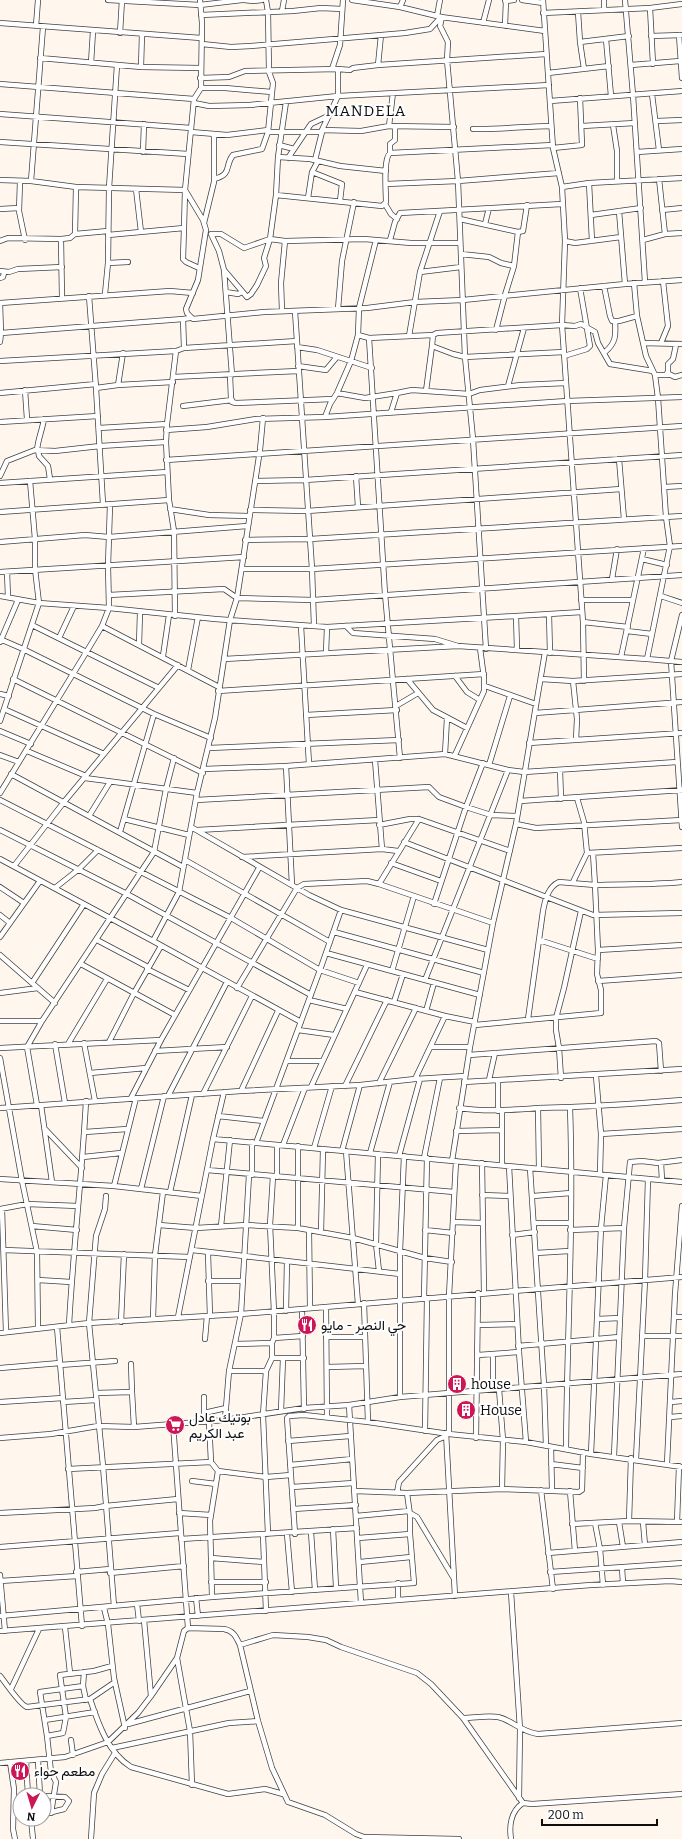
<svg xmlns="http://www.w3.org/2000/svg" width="682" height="1839" font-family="Bitter,Vazirmatn,serif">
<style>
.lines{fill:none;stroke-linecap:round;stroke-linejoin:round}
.minor-casing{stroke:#404040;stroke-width:6}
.minor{stroke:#fff;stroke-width:4.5}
.labels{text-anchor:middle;stroke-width:4;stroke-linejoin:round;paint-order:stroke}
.poi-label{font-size:14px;fill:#0d0d0d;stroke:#fff;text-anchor:start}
.neighbourhood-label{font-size:15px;letter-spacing:1px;fill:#0d0d0d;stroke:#fff}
</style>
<rect width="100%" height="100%" fill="#fff6ed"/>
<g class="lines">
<defs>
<path id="minor" d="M108 0 200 5 242 0
M244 0 253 1 262 0
M352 0 400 7 441 17 545 31
M522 0 543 3
M543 0 553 148 562 187 565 241 562 325 583 622 584 681
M604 0V10
M625 0 633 95 645 282
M505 1 514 0
M400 7 403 0
M650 8 653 64
M282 11 284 0
M578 12 580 42 584 69
M543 13 650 8 682 4
M201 15 293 11 321 8 342 9
M437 16 440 0
M442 17 440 26 448 42 447 60 458 181 465 357 473 439 486 649
M0 23 201 38
M483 23 489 0
M36 26 38 0
M505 26 506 0
M120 33 122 0
M679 35 682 78
M651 36 682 35
M606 39 611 96
M580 42 629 36
M202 44 231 47 251 46 405 33 430 29 441 17
M40 58 141 67 200 68
M91 63 93 31
M378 65 381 35
M631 65 680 61
M141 67 142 34
M332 69 340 45 343 0
M338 69V96
M548 73 609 66
M200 78 229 77 245 71 338 69 350 70 353 68 378 65 546 54
M0 84 194 99
M201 88H225L272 92
M652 94 659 150
M550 101 682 91
M194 103 209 106 250 105 338 96 549 85
M0 114 191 128
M657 121 682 120
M613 125 617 151V181
M389 126 393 93
M582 126 635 123
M473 129C498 130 525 126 551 126
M322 130 338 96
M191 132 227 135 268 130
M268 132H322V130L361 131 389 126 454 127
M0 142 188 154
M279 145 294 149
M553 148 582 145 580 98
M143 152 144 124
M637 152 682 149
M390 153V144L395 140V126
M278 157 310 159 340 166 386 171
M288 158 311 124 328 116
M315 160 322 132
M312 172 342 184 340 201
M214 179C233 174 224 166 233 155L262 149 268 132 273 83 269 72 268 12 266 0
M659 179 665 234
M0 180 31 181 76 187 185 190 203 220 206 230 198 280 186 309 187 313 193 319 264 312 367 308 415 302 463 300 625 284 682 280
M20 181 19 211 25 240
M31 181 43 27
M589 183 592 241
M386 184 458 181 559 173
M562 187 589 183 682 178
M136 189 141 232
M276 195 382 206 386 202C386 192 383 159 390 153L553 145
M308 198 312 172 318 161
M385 204 391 214 397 219
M0 209 19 208
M662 210 682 208
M619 211 625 284
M591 215 641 208
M460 219 518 232 523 231 527 205
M204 223 214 182V134
M485 224 489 208
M184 228 185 190 194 99 201 88 202 23 200 0
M75 234 76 187
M211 234 219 251 224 270 232 375
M212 234H221L244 248 270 239 285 241 364 239 411 243H460
M108 235 184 228 183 259 186 262 199 268
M61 239 62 298
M390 240 395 222 400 213 562 204
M643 240 665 234 682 233
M0 241 8 238 61 239 70 238 75 234 108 231
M565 241 575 243 621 237
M461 254 489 257 501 263 514 266
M108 263 128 262
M224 270 247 297 251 294 257 285 266 266 264 258 270 239 276 195 278 157 286 102
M0 271 9 272 18 269 62 267
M420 272 461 267
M0 278 3 277 4 273
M634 283 637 316 646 356 655 375 658 398 666 517 670 546 647 659
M604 286 610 316 612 321H619L637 316
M226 292 238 294 242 292
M105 294 108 263 109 188 117 65
M89 296 96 388 103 504
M0 303 1 333 183 319
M0 303 170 291 193 293
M338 309 342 261 354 202
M282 311 281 283 285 241
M295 311 312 569 314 626
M496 330 505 295 514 266 518 232
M358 335 369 338 385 594 400 758
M433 335 437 333 562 325 575 326 581 324 595 332 598 343 610 364 653 371
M409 336 420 272 440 211
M369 338 433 335 432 346 453 354 465 357 564 352
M0 342 1 333
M643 343 682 344
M661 343 668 326 663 281
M297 347 317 350 372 368
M184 348 297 341
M605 352C616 343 616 335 615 321
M564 356 587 349 590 346 580 288
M0 361 176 351
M298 366 326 370 336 358
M667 373 675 377 682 375
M230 375 231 399 232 402 236 403 333 399
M655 375H668V364L673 359 676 345
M173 377 298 371
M118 385 123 353
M508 386 524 328
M96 388 118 385 173 382
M25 390 27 419
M426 391 432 346
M0 393 96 384
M337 393 365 398 397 393
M183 406 232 400
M391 412 397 393 412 390 469 394 480 390 521 385 566 383
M325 417 330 404 337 393 351 361 358 335 359 308 376 240
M0 422 98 416
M99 428 167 424
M166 430 207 427 256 419 325 417 567 401 682 397
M37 450C38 439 42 431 44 419
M38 450 39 456 48 466 50 479
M619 459 624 519
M166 460 682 426
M0 476 7 461 35 450 55 451 100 446 166 442
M356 476 358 507
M255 481 305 480 682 455
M0 483 167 472
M664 487 682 486
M170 509 209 515 249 516
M250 510 307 511 621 489
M0 512 169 500
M245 540 310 539 682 516
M0 542 85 535 109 537 247 526
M642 559 667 565
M242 569H312L682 546
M0 572 244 557
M7 572 8 597
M612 579 617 549
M109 595 224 589 237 598 313 600 682 575
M0 596 39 603 109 608 215 619 327 627 516 616 517 649
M661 596 682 603
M581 600H633
M549 614 550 653
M682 615 671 661 682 827
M175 616 174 531 169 500 166 442 167 424 176 351 184 348 183 319 190 318
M516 616 582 612
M583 622 628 627
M32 625 159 688
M102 626 219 687
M301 626 309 764
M346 626 353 633 435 639 458 646 545 652
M627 631 652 634
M59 638 74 606
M0 639 23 649 154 714 211 738
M0 642 18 600
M139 645 140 612
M326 653 327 627
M163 656 169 615
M621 657 644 548
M224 659 458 646
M188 670 198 617
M455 676 467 692 480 700
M13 679 203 773
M407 679 433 710 467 728
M541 679 573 681 682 674
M573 681 577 719 576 740
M485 686 536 704
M218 691 484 674
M0 694 9 696
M396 706 418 693
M4 709 104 754
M535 713 682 702
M306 715 397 710
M0 721 39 603 35 569V539L30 481
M0 731 31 744
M529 743 682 733
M209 748 399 740
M27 751 86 776
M445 754 447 718
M0 755 19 762
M455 755 484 691V678L480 648
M375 760 382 849 398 851
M489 765 510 696
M286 766 292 885
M204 769 286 766 445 754 508 770 524 772 677 762
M560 770 561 799
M11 774 183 867
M85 778 197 793
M0 793 87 651 102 626 109 608 108 566 110 505
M0 800 231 918 320 970 359 983
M196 800 429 787 439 797 466 807 491 815 517 816
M520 801 682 790
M89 816 110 782
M124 819 189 835
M516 824 536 828 682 820
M379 825 410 819H419L510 851
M191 827 309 895 341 910 488 950
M0 830 127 894 311 995
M197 830 379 820
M120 832 154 714
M404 842 593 915 682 913
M587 853 682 848
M242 857 382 849
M0 859 153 941 301 1022
M185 860 330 942
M391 863 441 881
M14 866 64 802 178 665
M573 882 587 853 584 822 577 798
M379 884 493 923
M0 887 24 903
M55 888 79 869 98 850
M434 904 466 807 483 763
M0 915 10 923
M334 932 484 973
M0 937 40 881
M97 940 148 967
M539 940 598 959
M153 941 179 892 197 793 215 718 230 620 237 598 260 450 263 418
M598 950 682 945
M326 953 480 995
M0 955 55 1003
M81 964 175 1015
M147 969 189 990
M392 971 414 896
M425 980 508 770
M598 981 682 975
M32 983 84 904
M237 988 297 888 304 884 367 881 379 884 419 819
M355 992 445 1016 475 1022
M0 993 38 988
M309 1000 347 1009
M394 1002 403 974
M426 1011 434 983
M528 1019 543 911C545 900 548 887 559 882L595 885 593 853
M0 1021H42
M475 1025 601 1013V990L597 974 598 950 595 885C624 884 653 885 682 882
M298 1030 334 1035
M109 1042 134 993 161 946
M84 1043 95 1101
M55 1044 65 1103
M68 1044 107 979
M431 1047H470
M0 1048 161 1040
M155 1051 227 1047
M469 1055 656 1041 659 1043 661 1071
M0 1058 22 1181 37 1252 38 1328
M287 1061H322
M90 1073 146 1068
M596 1076 601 1134 600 1174
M561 1078 559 1048 556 1030V1018L564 988 581 911
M415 1079 445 1016
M489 1080 495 1053
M498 1080V1111
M464 1082 682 1069
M379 1083 416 1008
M345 1086 387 1000
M311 1087 367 965
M241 1091 278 1011
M203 1094 252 996
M168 1096 227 982
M131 1098 161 1040 259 868
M37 1105 27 1047 42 1021 154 852 166 789 174 758
M41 1105 52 1182
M0 1108 241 1091 360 1085 415 1079 465 1076
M459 1108C486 1112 512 1110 538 1108 586 1107 634 1104 682 1100
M538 1108 539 1169
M502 1111V1165
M218 1116 264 1121
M45 1129 82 1168
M456 1131 502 1130
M85 1132 127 1129
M601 1134 682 1129
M213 1139 682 1182
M252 1142V1175
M256 1143 320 970 341 910
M277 1145V1177
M283 1145 305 1088
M314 1148 332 1086
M342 1151 360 1085
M346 1151 358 1304
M370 1153 390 1082
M378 1154 376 1244 379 1271
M399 1156 420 1079
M83 1157 121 1153
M424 1158 440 1078
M452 1161 470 1047 493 923 516 824 545 652 647 659 682 662
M482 1163 484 1293
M661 1163 662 1180
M509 1166 519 1352 526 1442
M530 1168 544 1385 546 1446
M207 1170 454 1192
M0 1179 114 1186 202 1196
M114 1186 136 1098
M141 1189 164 1096
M170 1192 192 1095
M482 1195 510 1196
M106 1196 105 1209 96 1236 89 1323 103 1466 114 1606
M533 1196 571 1193
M0 1209 27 1204 78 1206
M2 1209 6 1332
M453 1222 483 1223
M535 1223H570
M159 1225 196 1228 246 1225 298 1228 353 1238 425 1258 452 1262
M32 1226 77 1230
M221 1226 230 1140
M298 1228V1146
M309 1230 310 1308
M425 1230 453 1233
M570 1230 624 1228
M321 1232 323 1149
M512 1235 535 1232
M4 1250 190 1257
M192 1250 400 1274
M208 1253 210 1316
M536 1253 569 1251
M38 1280 71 1282
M208 1281H243
M424 1298 427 1158
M364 1303 368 1422
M326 1307 327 1417
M302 1309 304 1409
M286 1311 287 1261
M178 1317 213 1139 224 1092
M674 1317H682
M153 1319 155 1255 163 1192
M597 1319 620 1318
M121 1322 124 1254
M69 1325C73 1251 82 1176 86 1101
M478 1325 517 1324
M57 1327 82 1626
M0 1333 89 1323 241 1314 682 1277
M642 1336H682
M326 1337H365
M274 1338 303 1336
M205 1339 207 1316
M235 1344 272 1343
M518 1346 619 1337
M493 1354V1389
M478 1355 519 1352
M272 1358H304
M131 1364 132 1392
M60 1365 115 1361
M327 1367 366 1366
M0 1368 60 1363
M229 1371H266
M499 1389 503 1440 502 1489
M96 1393 132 1392 134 1427
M204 1397V1422
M400 1397V1251L404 1156
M0 1402 63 1398
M63 1402 96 1400
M671 1402 682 1401
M349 1405 361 1603
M281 1411 283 1358
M204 1413 226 1408
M670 1417 682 1416
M225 1420 229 1371 241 1314 249 1175
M209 1421 211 1462 218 1471 210 1521 212 1597
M173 1424 188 1628
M425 1431 427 1298
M446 1433 455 1596
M449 1434V1296L456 1161
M0 1438 51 1434 98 1426 134 1427 225 1420 304 1408 349 1405 400 1397 682 1374
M476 1438 478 1293
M288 1441 350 1436
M551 1447 552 1490
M566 1449C567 1335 574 1221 570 1108
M591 1454 601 1228 606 1175
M614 1456 624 1228 630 1162 642 1161 658 1163 682 1160
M636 1459 645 1280 648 1179
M551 1464 583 1468
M667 1464 675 1294 682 1206
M290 1465 352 1459
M68 1469 211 1462
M218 1471 266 1477 291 1475
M192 1481 216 1484
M292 1487 354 1483
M541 1490 553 1589
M355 1491 407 1493 502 1489 579 1492 582 1490 583 1452
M570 1491 575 1551
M397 1493 399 1482 437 1440 446 1436
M293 1509 356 1505
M0 1513 95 1508 105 1506 178 1499
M179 1513 211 1515
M410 1513 417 1517 453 1577
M356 1516 409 1511
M629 1521 631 1458
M619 1522 623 1547
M643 1522 645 1545
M677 1522 679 1466
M595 1523 600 1549 603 1585
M572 1524 629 1521 682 1522
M333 1529 336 1587
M311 1532 315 1590
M268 1534 263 1415 266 1371 272 1358V1343L274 1338V1312L270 1225 273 1176
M287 1534 292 1592
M295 1534 287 1418 289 1416 304 1415 368 1422 449 1434 526 1442 591 1454 682 1467
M263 1535 266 1611
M358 1538 410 1534
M181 1539 357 1528
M0 1547 180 1533
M548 1553 682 1542
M211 1558 264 1562
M360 1562 411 1557
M622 1568 623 1583
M76 1572 110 1569
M550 1572 682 1563
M110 1573 184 1566
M0 1575 5 1631
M0 1581 77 1576
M211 1582H266
M398 1583V1600
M511 1592 520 1729 519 1798
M196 1598 198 1616
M137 1604 139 1621
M104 1608 108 1624 114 1678 125 1728
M0 1616 212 1597 414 1583 410 1534V1515L407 1493
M144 1620 151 1696
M65 1627 70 1673
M0 1631 591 1585 670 1581 682 1582
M240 1645 273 1635 308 1637 326 1640 341 1647 417 1673 431 1684 463 1718 523 1803
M177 1658 190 1731 192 1785
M84 1672 83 1686 86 1700
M0 1676C6 1683 20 1705 27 1707L90 1699 115 1682
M11 1689 39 1629
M90 1699C98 1723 108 1753 131 1767L228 1794 265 1789 283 1794
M463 1718C474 1718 487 1715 498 1717 512 1720 521 1732 538 1734L682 1723
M45 1720 95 1712
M128 1724 250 1691
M47 1736 63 1733 66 1717 60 1675 94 1671 112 1666
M71 1740 73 1755
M112 1748 229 1723 258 1721
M38 1760 40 1795
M26 1761 28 1795
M10 1762 14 1789 13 1829 15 1839
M0 1763 65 1757 108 1742 138 1713 151 1696 177 1658 184 1631 188 1628 224 1629C234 1631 236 1637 240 1645L258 1721 272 1768 288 1802 325 1815 356 1834 364 1837 459 1839
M44 1796 65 1797 69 1801 64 1809 44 1814
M51 1813 56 1782 51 1772 47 1736 40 1692 83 1686
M31 1819 33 1839
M91 1839 94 1793 102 1774 115 1753
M511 1839C509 1826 511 1811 523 1803L532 1804 682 1794"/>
</defs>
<!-- minor casing -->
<use href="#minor" class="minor-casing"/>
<!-- minor -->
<use href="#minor" class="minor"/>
</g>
<!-- icons -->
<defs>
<symbol id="restaurant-disc" viewBox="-11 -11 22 22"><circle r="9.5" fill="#cd1655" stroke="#fff"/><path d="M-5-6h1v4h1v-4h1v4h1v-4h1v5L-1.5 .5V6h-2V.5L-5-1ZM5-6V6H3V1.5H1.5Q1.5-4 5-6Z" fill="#fff"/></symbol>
<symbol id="building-disc" viewBox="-11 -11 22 22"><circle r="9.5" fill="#cd1655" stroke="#fff"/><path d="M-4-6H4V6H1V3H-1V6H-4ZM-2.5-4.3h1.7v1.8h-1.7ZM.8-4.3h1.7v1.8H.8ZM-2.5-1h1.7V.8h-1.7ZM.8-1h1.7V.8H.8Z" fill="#fff"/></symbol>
<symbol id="supermarket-disc" viewBox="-11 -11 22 22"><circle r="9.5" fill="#cd1655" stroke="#fff"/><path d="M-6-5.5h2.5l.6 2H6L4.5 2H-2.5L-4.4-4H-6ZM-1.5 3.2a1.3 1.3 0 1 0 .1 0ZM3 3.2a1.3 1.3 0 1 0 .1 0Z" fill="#fff"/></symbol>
</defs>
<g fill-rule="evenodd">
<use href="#restaurant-disc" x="296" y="1314" width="22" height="22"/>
<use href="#building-disc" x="446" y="1373" width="22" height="22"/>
<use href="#building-disc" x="455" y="1399" width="22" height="22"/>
<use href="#supermarket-disc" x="164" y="1414" width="22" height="22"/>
<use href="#restaurant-disc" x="9" y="1760" width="22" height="22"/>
</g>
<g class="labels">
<!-- poi labels -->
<g class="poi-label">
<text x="321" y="1330">حي النصر - مايو</text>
<text x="471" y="1389">house</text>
<text x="480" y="1415">House</text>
<text x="189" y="1422">بوتيك عادل<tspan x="189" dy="16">عبد الكريم</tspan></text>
<text x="34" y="1776">مطعم حواء</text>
</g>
<!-- neighbourhood labels -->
<g class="neighbourhood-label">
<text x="366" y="116">MANDELA</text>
</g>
</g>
<!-- north arrow -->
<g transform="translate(32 1807) rotate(185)"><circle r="19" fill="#ffffff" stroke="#9e9e9e"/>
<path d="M0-3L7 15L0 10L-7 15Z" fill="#cd1655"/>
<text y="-6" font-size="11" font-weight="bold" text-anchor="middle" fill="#0d0d0d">N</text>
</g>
<!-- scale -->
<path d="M542 1819v6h115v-6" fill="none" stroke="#0d0d0d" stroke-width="2"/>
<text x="548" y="1819" font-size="12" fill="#0d0d0d" stroke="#ffffff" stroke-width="3" paint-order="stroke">200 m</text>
</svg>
